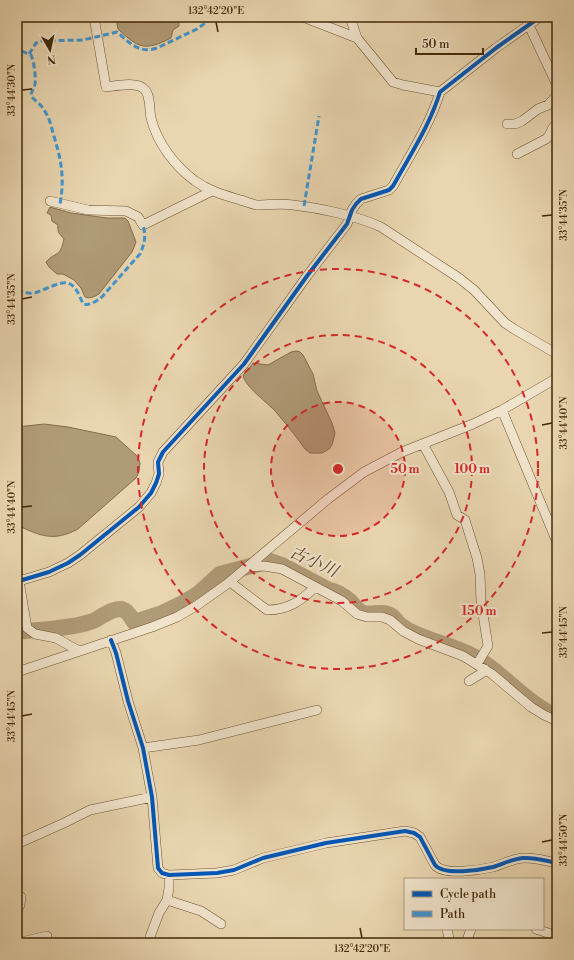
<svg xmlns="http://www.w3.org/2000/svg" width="574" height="960" font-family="'Libre Bodoni','Noto Serif JP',serif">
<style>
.water{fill:#b09b77;stroke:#846d4b}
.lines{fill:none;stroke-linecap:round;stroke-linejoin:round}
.river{stroke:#b09b77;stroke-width:16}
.minor-casing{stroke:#6b5433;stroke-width:10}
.minor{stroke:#f1e4cc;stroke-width:9}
.quiet{stroke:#3f96d2;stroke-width:3;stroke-dasharray:6 3;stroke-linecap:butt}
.cycleway-casing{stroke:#f1e4cc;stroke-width:6}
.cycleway{stroke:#0057b8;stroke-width:4}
.ticks{fill:none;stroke:#412809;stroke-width:1.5}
.ring{fill:none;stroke:#d62828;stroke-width:2;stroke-dasharray:7 5}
.labels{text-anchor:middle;stroke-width:4;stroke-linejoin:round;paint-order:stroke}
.water-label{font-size:17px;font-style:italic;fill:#624a2a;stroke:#f1e4cc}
.centre{fill:#d62828;stroke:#f1e4cc;stroke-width:2}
.ring-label{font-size:12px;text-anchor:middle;font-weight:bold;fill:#d62828;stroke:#f1e4cc;stroke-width:4;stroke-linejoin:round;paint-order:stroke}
.neatline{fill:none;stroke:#412809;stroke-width:1.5}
.ticks-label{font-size:10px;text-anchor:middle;fill:#412809}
</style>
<rect width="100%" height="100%" fill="#e9d6b0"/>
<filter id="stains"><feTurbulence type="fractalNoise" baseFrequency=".005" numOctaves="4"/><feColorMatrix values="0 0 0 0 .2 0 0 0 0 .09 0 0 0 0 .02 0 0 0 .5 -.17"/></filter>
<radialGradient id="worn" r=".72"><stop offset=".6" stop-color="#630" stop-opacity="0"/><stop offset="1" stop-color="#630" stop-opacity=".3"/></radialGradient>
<!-- water -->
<path class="water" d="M116 17H173L179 23V26L173 30 171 38C145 51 139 49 118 29Z
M50 207 71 213 107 218H125L128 221 136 242 132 252 99 294C94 297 90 299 85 297L81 288 74 280 63 274H57L49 267 46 262C56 251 60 258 64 239 60 234 57 233 58 225L52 221 51 215 47 213Z
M297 351 300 352 303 355 313 374 317 391 332 423 335 433 332 445 329 449 322 453H310L305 449C296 436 286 424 276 412 268 403 244 386 243 375L248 370 253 363 268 365 291 352Z
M44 424 68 427 116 437 137 456 140 463 139 472 136 478 78 529C54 542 40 536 17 525V427Z"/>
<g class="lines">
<!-- river -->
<path class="river" d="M17 632C41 629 71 629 93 621 102 617 112 608 121 609 127 610 131 617 134 622L162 613 183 603 199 593 220 574 266 562 270 561 282 565 329 590C336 591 344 596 350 601 354 605 356 609 361 612 370 616 379 611 388 614 393 615 396 620 399 624 403 627 407 630 412 632 432 642 455 646 475 657 501 671 521 698 548 712"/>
<defs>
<path id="minor" d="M94 17 106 87C115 86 137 81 144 89 151 95 149 109 151 118 157 143 175 166 195 181 209 191 224 195 240 200 245 201 251 204 257 205 269 205 282 203 293 205 320 208 357 216 381 227L459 278 474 290 505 323 514 329 557 354
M303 17 357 38
M350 17 357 38 393 82 403 85 440 92
M525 17 557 85
M547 17 557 18
M507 124H515L522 121 538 109 548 105 557 95
M517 154 546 139C552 135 550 127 557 124
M50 201 88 210 126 211 138 217 143 225 212 191
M502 410 557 542
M423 444 449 492 457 515 465 520 477 558 480 574 481 602 488 646 477 664
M248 567 264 566 282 569 342 601 357 614 367 617H382L390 620 403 631 418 639 463 656 492 674 531 707 544 715 557 721
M17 569 27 628 35 634 56 638 79 651
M19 581 49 572 68 563 80 555 139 507 151 493 156 483 159 474 158 462 163 452 244 364 307 276 347 224 352 210 356 204 361 199 389 190 393 186C410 155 430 125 440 92L496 48 540 17
M230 582 267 610C288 610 301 601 315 587
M111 640 116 653 128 701 143 748 152 797 158 868 162 873 169 875 217 873 234 870 263 858 326 843 405 831 414 833 420 837 435 865C444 876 480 870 493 867 503 864 512 859 523 858 534 857 546 861 557 863
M17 672 152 627 177 617 196 606 227 584 328 499 364 472 402 452 473 424 502 410 557 378
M469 681 482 673 485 669
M143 748 199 740 317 710
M17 844 64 823 90 810 152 797
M167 900 201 911 221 924
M17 910 20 905 21 897
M447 929 450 943
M536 929 557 936
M17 943 47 936
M149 943 150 937 159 913 167 900 169 888V875
M466 943 471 929"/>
</defs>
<!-- minor casing -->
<use href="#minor" class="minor-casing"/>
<!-- minor -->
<use href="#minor" class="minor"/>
<!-- quiet -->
<path class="quiet" d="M19 17C22 28 16 37 19 50L31 55C34 61 36 78 35 84 34 89 31 91 31 96 35 101 41 104 44 110 49 117 51 125 53 133 61 159 65 177 60 204
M29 54 36 43 41 41 83 40 117 32C130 43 139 54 157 48L197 29 213 17
M304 206 319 116
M17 290C22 291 27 294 33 293 37 293 41 290 45 289 68 279 73 279 83 304 89 306 94 302 100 299L140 254C145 243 146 236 143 225"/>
<defs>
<path id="cycleway" d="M19 581 49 572 68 563 80 555 139 507 151 493 156 483 159 474 158 462 163 452 244 364 307 276 347 224 352 210 356 204 361 199 389 190 393 186C410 155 430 125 440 92L496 48 540 17
M111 640 116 653 128 701 143 748 152 797 158 868 162 873 169 875 217 873 234 870 263 858 326 843 405 831 414 833 420 837 435 865C444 876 480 870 493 867 503 864 512 859 523 858 534 857 546 861 557 863"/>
</defs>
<!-- cycleway casing -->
<use href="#cycleway" class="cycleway-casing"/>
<!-- cycleway -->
<use href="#cycleway" class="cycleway"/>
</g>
<!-- ticks -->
<path class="ticks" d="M216 22 218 32M22 90 32 89M542 216 552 215M22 299 32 297M542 425 552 423M22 507 32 506M542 633 552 632M22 716 32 714M542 842 552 840M360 928 362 938"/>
<!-- distance rings -->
<circle cx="338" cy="469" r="67" fill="#d62828" fill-opacity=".12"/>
<g class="ring">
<circle cx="338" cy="469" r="67"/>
<circle cx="338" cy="469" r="134"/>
<circle cx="338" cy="469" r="200"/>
</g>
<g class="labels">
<!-- water labels -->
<g class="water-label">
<text transform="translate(314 561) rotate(25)" y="6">古小川</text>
</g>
</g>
<circle cx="338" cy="469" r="6" class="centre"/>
<g class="ring-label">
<text x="405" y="473">50 m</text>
<text x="472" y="473">100 m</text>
<text x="479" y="615">150 m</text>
</g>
<!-- margin -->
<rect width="574" height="960" fill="none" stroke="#e9d6b0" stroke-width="44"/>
<!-- legend -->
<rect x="404" y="878" width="140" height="52" fill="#f1e4cc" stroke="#ab997e"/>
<rect x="412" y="891" width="20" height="6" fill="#0057b8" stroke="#ab997e"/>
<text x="440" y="898" font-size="12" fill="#412809">Cycle path</text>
<rect x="412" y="911" width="20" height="6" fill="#3f96d2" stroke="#ab997e"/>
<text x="440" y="918" font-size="12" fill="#412809">Path</text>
<!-- north arrow -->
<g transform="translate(50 50) rotate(171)" stroke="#f1e4cc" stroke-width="3" paint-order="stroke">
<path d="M0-3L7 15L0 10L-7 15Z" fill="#412809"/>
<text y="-6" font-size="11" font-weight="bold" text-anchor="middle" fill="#412809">N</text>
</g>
<!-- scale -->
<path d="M416 48v6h67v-6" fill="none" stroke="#412809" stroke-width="2"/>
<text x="422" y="48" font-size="12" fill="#412809" stroke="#f1e4cc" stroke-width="3" paint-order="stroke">50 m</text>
<rect x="22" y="22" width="530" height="916" class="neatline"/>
<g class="ticks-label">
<text x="216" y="14">132°42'20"E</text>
<text transform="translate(11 90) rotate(-90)" y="4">33°44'30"N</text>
<text transform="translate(563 215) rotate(-90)" y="4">33°44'35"N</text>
<text transform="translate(11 299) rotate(-90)" y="4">33°44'35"N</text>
<text transform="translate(563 423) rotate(-90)" y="4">33°44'40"N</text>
<text transform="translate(11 507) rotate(-90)" y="4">33°44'40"N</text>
<text transform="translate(563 632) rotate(-90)" y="4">33°44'45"N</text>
<text transform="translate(11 716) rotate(-90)" y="4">33°44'45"N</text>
<text transform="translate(563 840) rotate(-90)" y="4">33°44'50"N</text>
<text x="362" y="952">132°42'20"E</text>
</g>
<rect width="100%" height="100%" filter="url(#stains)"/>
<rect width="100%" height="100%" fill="url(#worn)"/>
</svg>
